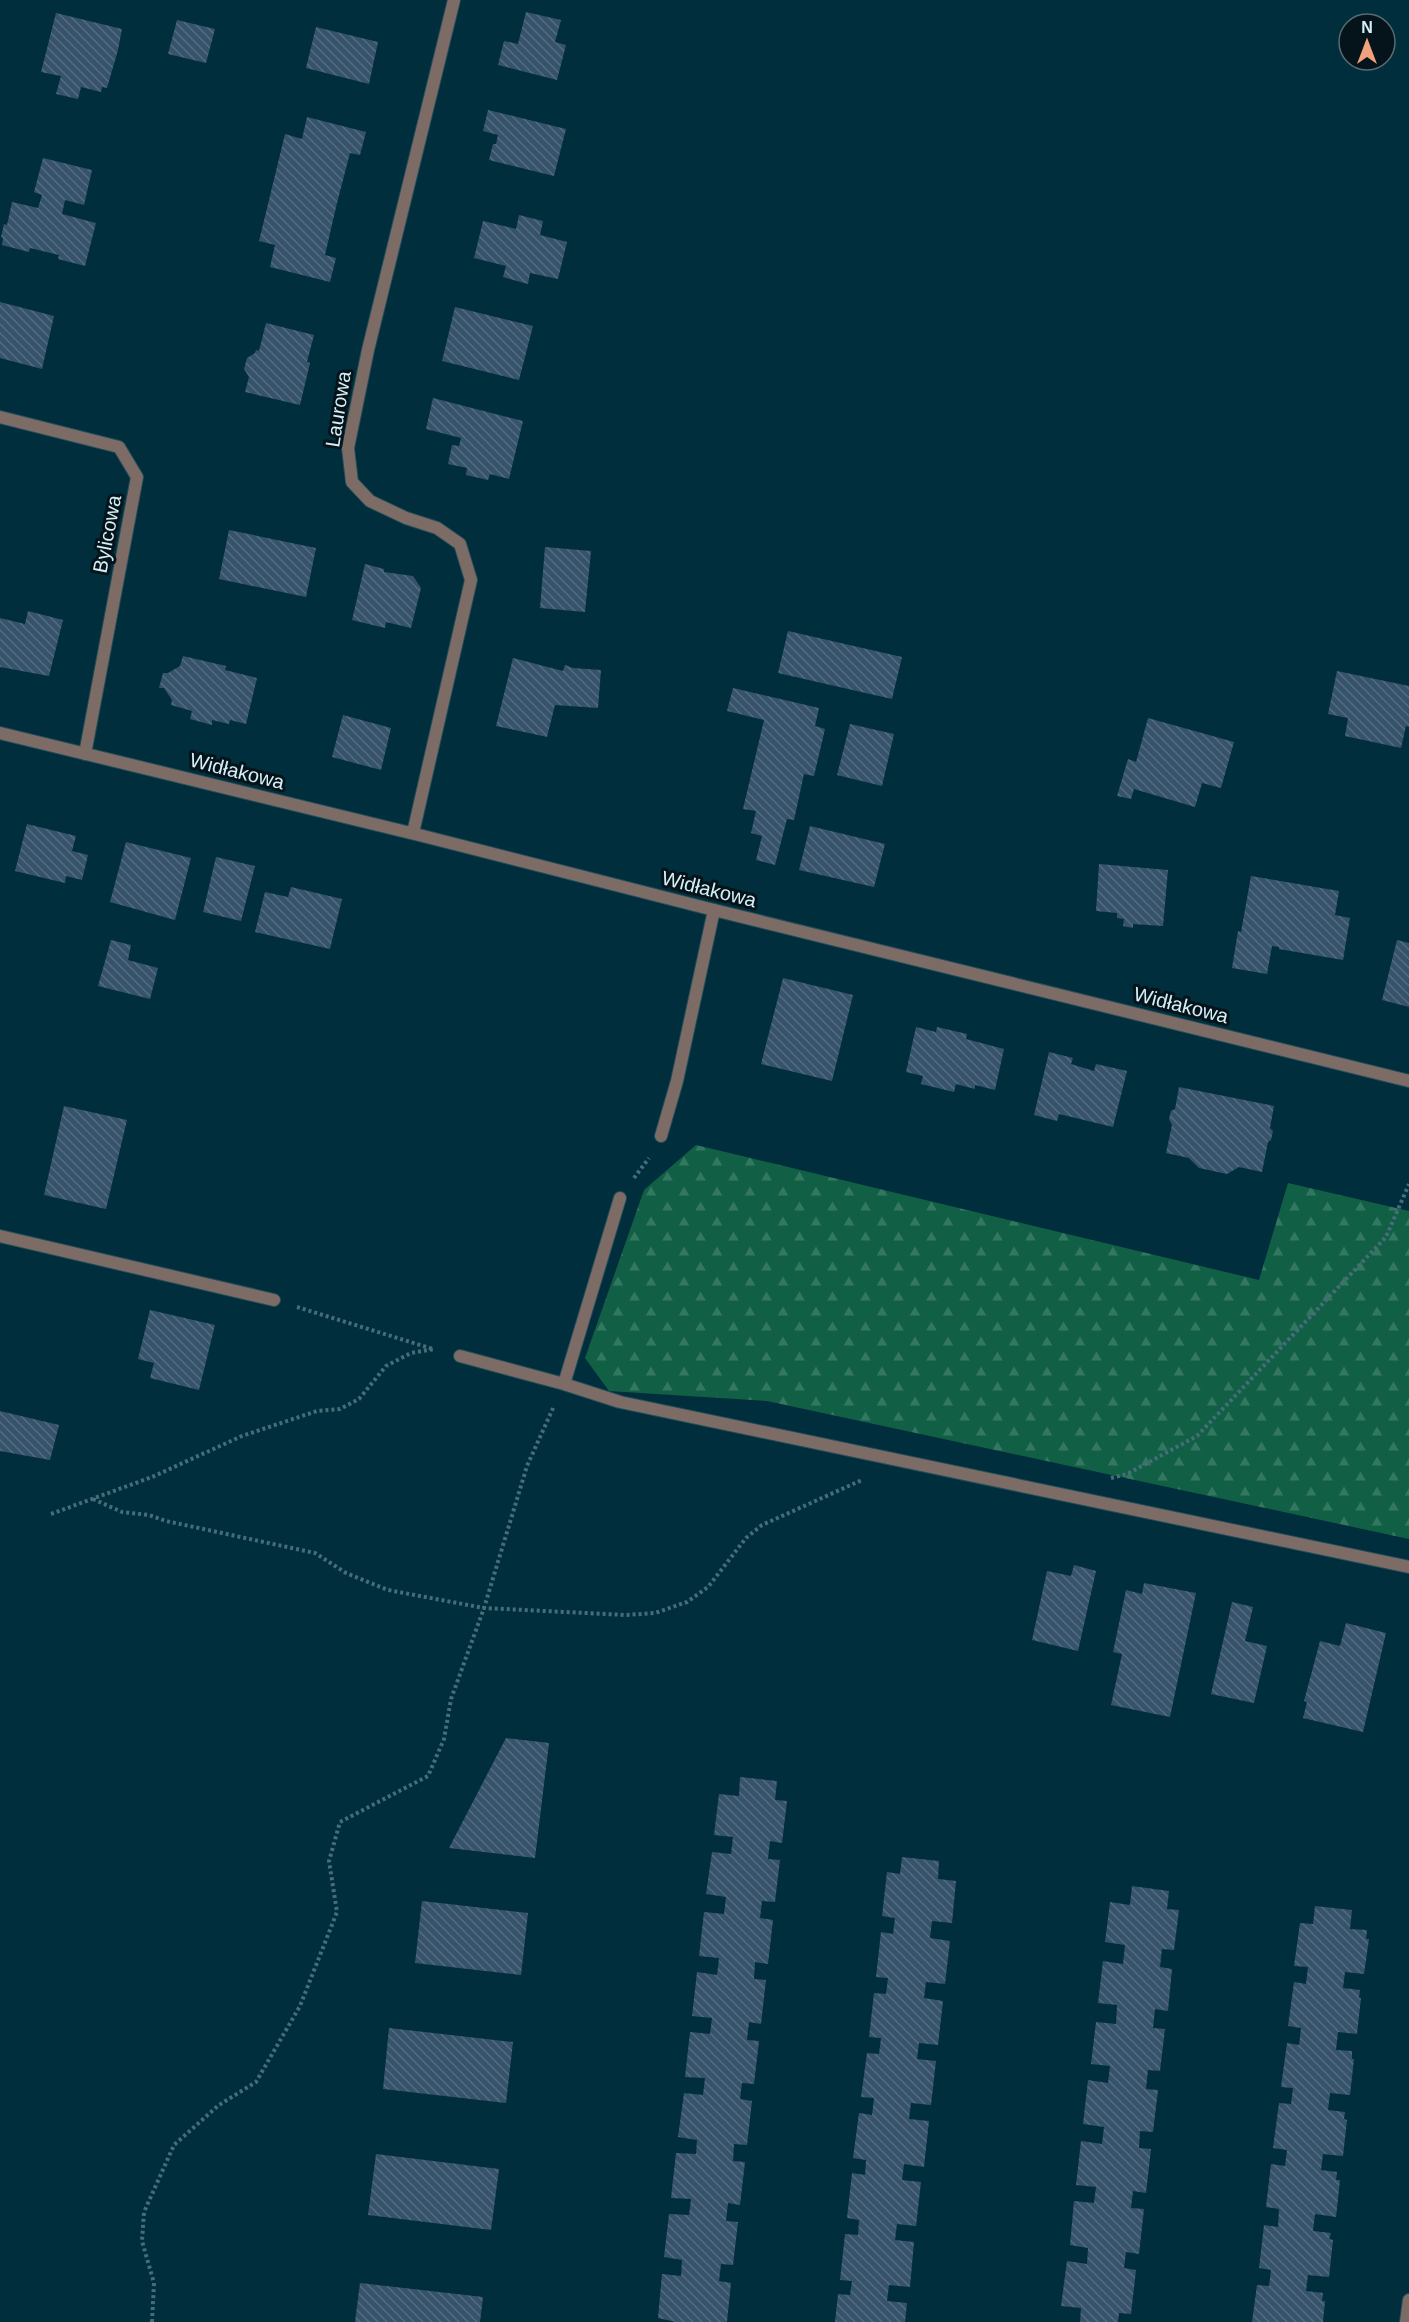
<svg xmlns="http://www.w3.org/2000/svg" width="1409" height="2322" font-family="Arial,sans-serif">
<style>
.forest{fill:url(#forest-firs)}
.building{fill:url(#building-back-hatch)}
.lines{fill:none;stroke-linecap:round;stroke-linejoin:round}
.service-casing{stroke:#234d5a;stroke-width:14}
.minor-casing{stroke:#234d5a;stroke-width:14}
.path{stroke:#476d79;stroke-width:4;stroke-dasharray:3 3;stroke-linecap:butt}
.service{stroke:#7d6c65;stroke-width:12}
.minor{stroke:#7d6c65;stroke-width:12}
.labels{text-anchor:middle;stroke-width:6;stroke-linejoin:round;paint-order:stroke}
.street-label{font-size:20px;fill:#d8eef7;stroke:#04141a}
</style>
<defs>
<pattern id="forest-firs" width="22" height="20" patternUnits="userSpaceOnUse" patternTransform="scale(1.5)"><rect width="22" height="20" fill="#116045"/><path d="M5 1l3.5 6h-7zM16 11l3.5 6h-7z" fill="#337761"/></pattern>
<pattern id="building-back-hatch" width="6" height="6" patternUnits="userSpaceOnUse" patternTransform="scale(1.5)"><rect width="6" height="6" fill="#36536b"/><path d="M-1 5l2 2M0 0l6 6M5-1l2 2" fill="none" stroke="#526c81"/></pattern>
</defs>
<rect width="100%" height="100%" fill="#012e3c"/>
<!-- forest -->
<path class="forest" d="M696 1145 1259 1280 1288 1183 1409 1211V1539L767 1401 609 1391 585 1358 644 1190Z"/>
<!-- building -->
<path class="building" d="M526 12 561 20 555 42 566 45 557 80 498 65 504 41 518 44Z
M56 13 122 29 118 50 107 88 102 87 101 92 81 87 78 99 56 94 61 76 41 72Z
M177 20 215 29 206 63 168 54Z
M316 27 378 42 369 84 306 68Z
M488 110 566 129 554 176 489 160 493 144H496L498 135 483 131Z
M307 117 366 132 360 155 350 153 337 203 325 255 336 258 330 282 270 267 275 245 259 241 285 134 302 139Z
M43 158 92 170 84 205 65 200 62 214 96 223 85 266 58 259 59 255 30 248 29 252 2 245 3 238 1 237 4 224 7 225 12 202 38 208 42 195 34 192Z
M519 215 543 221 540 235 567 242 558 279 530 273 528 284 503 277 506 266 474 258 483 221 516 229Z
M0 302 54 316 42 369 0 358Z
M455 307 533 326 519 380 442 361Z
M266 323 314 335 307 362 310 363 300 405 245 392 249 377 244 369 247 358 255 353 256 350 259 351Z
M433 398 523 421 509 479 490 474 488 480 466 475 467 468 448 464 452 445 459 446 461 438 426 429Z
M229 530 316 548 306 597 219 579Z
M545 547 591 551 585 612 540 608Z
M365 564 384 569V572L413 576 421 588 411 628 386 622 385 628 352 620Z
M28 611 63 620 49 676 0 667V618L25 624Z
M788 631 902 657 892 699 778 673Z
M183 656 226 666 225 670 257 678 246 724 230 720 229 724 212 720V725L190 719 192 711 171 705 172 700 164 688H159L163 673H168L180 666Z
M513 658 563 671 565 665 573 668 601 670 598 708 555 705 547 737 496 726Z
M1337 671 1409 686V727L1406 726 1401 748 1345 736 1348 718 1328 714Z
M733 688 819 708 815 726 825 729 814 776 804 774 794 820 787 819 775 865 756 860 762 836 751 833 756 811 743 809 764 720 727 711Z
M343 715 391 728 381 770 332 757Z
M1148 718 1234 742 1221 788 1202 783 1195 807 1134 789 1131 799 1117 796 1128 759 1136 762Z
M850 724 894 734 882 786 837 775Z
M27 824 76 836 72 851 88 855 82 880 66 876 65 883 15 871Z
M810 826 885 844 874 887 799 870Z
M126 842 191 858 175 920 110 902Z
M216 857 255 866 241 921 203 912Z
M1099 864 1168 870 1163 926 1133 924V928L1123 926 1124 919 1117 918V913L1096 911Z
M1251 876 1339 891 1335 915 1350 918 1343 960 1279 949V947L1272 946 1267 974 1232 968 1238 931 1241 932Z
M291 887 342 899 330 949 255 932 265 892 288 897Z
M111 940 131 945 128 960 158 968 150 999 98 986Z
M1397 940 1409 943V1007L1382 1000Z
M783 978 853 995 832 1081 761 1064Z
M916 1027 936 1032 937 1027 967 1034 966 1039 1004 1049 995 1090 975 1085V1089L956 1084 954 1092 921 1084 923 1076 906 1072Z
M1049 1052 1073 1058 1071 1064 1094 1071 1096 1064 1127 1071 1113 1127 1059 1114 1057 1121 1034 1115Z
M1179 1087 1274 1106 1270 1128 1273 1131 1271 1140 1268 1142 1262 1172 1239 1167 1227 1174 1199 1168 1189 1158 1166 1153 1172 1125 1169 1119 1171 1111 1175 1109Z
M64 1106 127 1120 106 1209 44 1195Z
M150 1310 215 1325 199 1390 150 1378 154 1363 138 1359Z
M0 1411 59 1425 50 1460 0 1451Z
M1074 1565 1096 1571 1078 1651 1032 1640 1047 1571 1071 1576Z
M1144 1583 1196 1593 1170 1717 1111 1705 1122 1654 1113 1652 1126 1590 1142 1594Z
M1232 1602 1253 1607 1245 1641 1267 1646 1254 1703 1211 1694Z
M1346 1623 1386 1633 1363 1732 1303 1718 1307 1702 1304 1701 1320 1641 1340 1646Z
M506 1738 549 1743 535 1858 449 1848Z
M740 1777 777 1781 775 1800 787 1801 782 1843 770 1841 768 1859 780 1860 775 1902 762 1901 760 1918 773 1920 768 1964 755 1962 754 1979 766 1980 761 2024 749 2022 747 2040 759 2041 754 2084 742 2083 740 2099 752 2101 747 2145 734 2144 733 2161 745 2162 740 2205 728 2203 726 2221 738 2222 733 2265 721 2264 719 2281 731 2283 727 2322H676L658 2318 662 2274 681 2276 682 2260 664 2257 669 2214 689 2215 691 2199 671 2198 676 2153 696 2154 697 2140 678 2137 684 2093 703 2095 705 2078 685 2077 690 2032 710 2034 712 2018 692 2016 697 1972 717 1975 719 1958 699 1956 704 1912 724 1914 726 1897 706 1894 712 1852 731 1854 733 1837 714 1835 719 1794 739 1796Z
M902 1857 939 1861 938 1879 956 1881 952 1923 932 1921 930 1938 950 1941 945 1984 926 1982 924 1998 943 2001 938 2045 919 2043 917 2059 936 2061 931 2105 911 2103 909 2119 929 2121 924 2167 904 2164 902 2180 921 2182 916 2226 897 2224 895 2240 914 2242 910 2287 889 2285 887 2301 907 2303 905 2322H835L838 2294 850 2295 852 2281 840 2280 845 2234 858 2235 859 2220 847 2218 852 2173 865 2175 866 2160 853 2158 859 2113 872 2115 874 2098 861 2097 867 2053 879 2054 881 2038 869 2037 874 1993 886 1994 888 1978 876 1977 881 1932 893 1934 895 1918 882 1916 887 1872 900 1874Z
M1132 1886 1169 1891 1167 1909 1179 1910 1174 1950 1162 1949 1160 1967 1172 1969 1168 2011 1155 2009 1153 2028 1165 2029 1160 2071 1148 2070 1146 2089 1158 2090 1153 2132 1140 2131 1139 2148 1151 2149 1146 2193 1133 2191 1131 2208 1144 2209 1139 2254 1126 2252 1124 2268 1136 2270 1131 2314 1119 2313 1118 2322H1080L1081 2308 1061 2306 1067 2261 1087 2264 1088 2248 1070 2245 1074 2201 1094 2203 1096 2187 1076 2185 1081 2141 1102 2144 1104 2127 1083 2124 1088 2080 1108 2083 1110 2066 1091 2064 1096 2022 1116 2024 1117 2005 1098 2003 1103 1961 1123 1964 1125 1945 1105 1942 1110 1902 1130 1905Z
M422 1901 528 1913 521 1975 415 1963Z
M1315 1906 1352 1910 1350 1929 1367 1930 1366 1939H1369L1364 1974 1345 1972 1343 1988 1360 1990 1359 1998H1361L1357 2034 1338 2032 1336 2050 1352 2051V2059H1354L1350 2095 1330 2093 1328 2110 1345 2112 1344 2119 1347 2120 1343 2156 1323 2154 1321 2170 1337 2172 1336 2180H1340L1336 2217 1315 2214 1313 2231 1331 2233 1329 2239 1333 2240 1329 2277 1308 2275 1306 2291 1323 2293 1322 2301H1325L1323 2322H1252L1257 2285 1269 2286 1271 2270 1259 2268 1264 2225 1278 2227 1279 2209 1266 2207 1271 2164 1285 2166 1287 2150 1273 2148 1279 2103 1291 2104 1293 2088 1281 2087 1287 2043 1299 2045 1301 2028 1288 2026 1294 1982 1306 1984 1308 1967 1294 1966 1300 1923 1313 1924Z
M389 2028 513 2042 506 2103 383 2089Z
M376 2154 499 2169 491 2230 368 2215Z
M360 2283 483 2297 480 2322H355Z"/>
<g class="lines">
<defs>
<path id="service" d="M661 1136 677 1081 714 910
M460 1356 564 1384 620 1402 1409 1567
M564 1384 620 1198"/>
<path id="minor" d="M0 417 119 447 137 477 85 754
M0 733 423 836 714 910 1409 1081
M413 833 471 580 460 544 437 528 406 518 370 501 352 482 348 448 368 350 454 0
M0 1236 274 1300
M1406 2322 1409 2300"/>
</defs>
<!-- service casing -->
<use href="#service" class="service-casing"/>
<!-- minor casing -->
<use href="#minor" class="minor-casing"/>
<!-- path -->
<path class="path" d="M634 1178 649 1158
M297 1307 433 1349
M1111 1478 1127 1474 1197 1436 1386 1237 1409 1184
M93 1499 122 1512 149 1515 166 1521 315 1553 346 1573 388 1590 484 1608 626 1615 655 1613 687 1602 708 1587 746 1538 762 1525 862 1480
M51 1514 152 1477 242 1436 317 1411 340 1409 359 1399 386 1366 411 1353 434 1349
M152 2322 154 2283 142 2241 144 2212 174 2145 219 2105 256 2082 300 2006 337 1912 329 1861 340 1822 428 1776 444 1739 451 1699 484 1608 527 1466 554 1406"/>
<!-- service -->
<use href="#service" class="service"/>
<!-- minor -->
<use href="#minor" class="minor"/>
</g>
<g class="labels">
<!-- street labels -->
<g class="street-label">
<text transform="translate(338 409) rotate(-81)" y="7">Laurowa</text>
<text transform="translate(107 534) rotate(-79)" y="7">Bylicowa</text>
<text transform="translate(237 771) rotate(14)" y="7">Widłakowa</text>
<text transform="translate(709 889) rotate(14)" y="7">Widłakowa</text>
<text transform="translate(1181 1005) rotate(14)" y="7">Widłakowa</text>
</g>
</g>
<!-- north arrow -->
<g transform="translate(1367 42)"><circle r="28" fill="#04141a" stroke="#596b72" stroke-width="1.5"/>
<path d="M0-4.5L10 22L0 15L-10 22Z" fill="#f1a17d"/>
<text y="-9" font-size="16" font-weight="bold" text-anchor="middle" fill="#d8eef7">N</text>
</g>
</svg>
